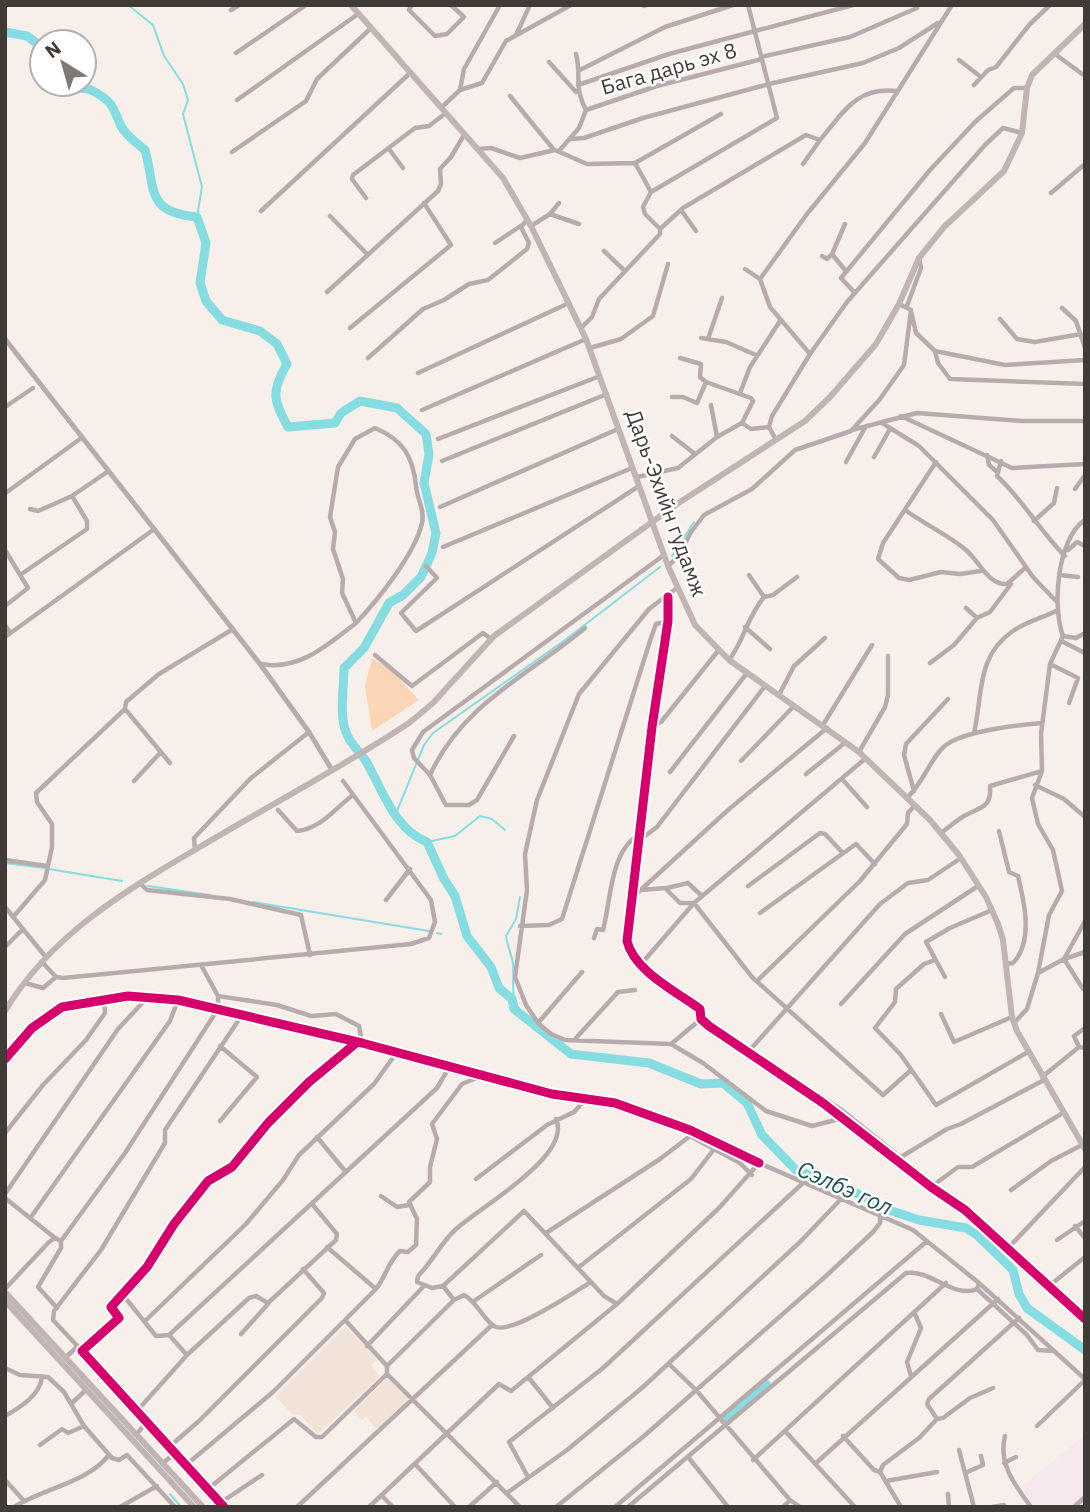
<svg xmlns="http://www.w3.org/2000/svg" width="1090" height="1512" font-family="'IBM Plex Sans',sans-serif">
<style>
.commercial{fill:#f6e8ed}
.built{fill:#f2e3d8}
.green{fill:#fad6b6}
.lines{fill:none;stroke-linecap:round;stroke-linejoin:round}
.stream{stroke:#85dde2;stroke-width:2}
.river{stroke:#85dde2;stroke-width:9}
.minor{stroke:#b8abad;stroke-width:4.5}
.tertiary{stroke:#b8abad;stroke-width:5}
.secondary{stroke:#c1b4b4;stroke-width:6}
.cycleway-casing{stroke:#fff;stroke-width:13}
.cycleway{stroke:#d6006c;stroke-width:9}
.labels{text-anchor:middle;stroke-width:5;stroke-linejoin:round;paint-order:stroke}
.street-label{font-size:21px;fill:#403b37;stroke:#fff}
.water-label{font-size:23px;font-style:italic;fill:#1a5155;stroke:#fff}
</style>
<rect width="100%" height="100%" fill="#f7f0ea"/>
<!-- commercial -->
<path class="commercial" d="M1085 1435V1507H1032L1022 1486Z"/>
<!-- built -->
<path class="built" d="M345 1326 377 1359 371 1366 380 1376 318 1434 301 1416 292 1414 275 1396Z
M387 1378 409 1398 377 1429 366 1417 362 1420 354 1411Z"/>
<!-- green -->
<path class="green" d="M372 658 391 670 419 700 372 731 365 686Z"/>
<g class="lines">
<!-- stream -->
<path class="stream" d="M128 5 153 25 164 56 183 84 188 100 183 114 202 187 197 217
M672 556 694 522
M395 816 424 745 433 733 565 640 660 567
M427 842 455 836 480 816 492 819 505 830
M5 863 44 868
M49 869 122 881
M148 886 210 895
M520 897 516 919 506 936C507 946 512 955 513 964 515 984 508 996 523 1014
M253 902 429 931
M437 933 441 934
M170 1494 181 1507"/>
<!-- river -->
<path class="river" d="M5 32 27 36 42 47
M57 84C69 92 82 84 95 92 115 104 112 107 121 126 126 136 137 143 145 150 156 189 145 212 197 217L206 243 200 283 206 301 222 320 260 331 277 344 287 364C271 391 273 400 288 427L335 423 341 413 360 401 397 408 426 434 429 454 424 483 436 533 432 553 421 577 403 595 389 603 364 648 344 668C344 687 339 715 346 732 350 745 361 752 367 763 383 791 395 830 427 842L444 879 455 896 467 936 491 967 499 988 512 999 514 1009 571 1054 649 1063 701 1084 723 1083 747 1103 762 1135 796 1170 848 1189 892 1211 919 1220 966 1228 977 1235 1013 1270 1019 1294 1027 1308 1085 1350
M724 1420 766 1384"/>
<!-- minor -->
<path class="minor" d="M412 5 409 10 435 36 447 34 464 17 451 5
M644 6 646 5
M231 10 239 5
M516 35 530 5
M236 53 306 5
M1055 54 1085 76
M761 57 850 37 917 8
M959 60 981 77
M549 62 576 92
M580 70 665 27 733 5
M578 85 669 54 853 5
M974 85 988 70 996 67 1030 24 1050 5
M460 90 482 83 506 41 571 5
M510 96 554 150
M237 100 358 14
M441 108 460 90 464 69 500 5
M586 110 657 86 762 59
M571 139 584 138 643 118 773 83 863 63 899 48 938 23
M389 149 403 168
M479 149 491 148 520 158 555 150 587 164 635 163 721 114
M559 151 579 128 586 110C573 84 582 79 576 54
M232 152 306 101 317 79 370 29
M635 163 651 192
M803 164 820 140
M1051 193 1085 164
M366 198 352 179 353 175 415 128 429 126 446 113
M681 210 696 231
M261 211 409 74
M550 214 579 224
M330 216 367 254
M845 224 832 254 845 270
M531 226 550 214 559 203
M660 229 645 214 643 207 651 192 777 118 748 5
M495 243 522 225
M604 251 625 271
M822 256 827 259 832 254
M745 269 760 279
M327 292 438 191 441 184 440 169 451 157 464 135
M855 293 841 278 930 170 976 121 1014 88H1027
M907 306 921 268 919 258
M1062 308 1076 321 1085 348
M911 311 916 333 935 351 938 363 950 379 1085 384
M1000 319 1017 339 1035 342 1081 334
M350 328 451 245 424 203
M581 328 592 317 599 299 660 234V229L683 208 806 135 820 140C843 113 856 86 897 91
M701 338 726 342 756 355
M708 339 722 298
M590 348 621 339 653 316 668 264
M935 351 1005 365 1085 360
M810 354 847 302 985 145 1003 128 1022 133
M368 358 423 309 444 300 469 284 488 280 527 249 529 243 521 227 527 220
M680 358 701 364 700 377 706 382 751 398 753 401 742 423 751 429 769 427
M418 373 569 303
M740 393 750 367 780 321
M672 397H683L697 403 706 382
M711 405 717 437
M5 407 33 388
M422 410 586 339
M901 416 1012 468 1085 464
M882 423 919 446 993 520 1033 577 1056 601
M852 430 917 413 1022 421H1085
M672 436 695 454
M775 438 769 427 772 416 810 354 770 307 760 279 807 214 865 143 952 5
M438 439 600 376
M987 455 989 465 996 471
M874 457 890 429
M442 461 607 394
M1001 461 997 476C1023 500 1040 531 1065 556
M846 462 866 426
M936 462 883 543 878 559 899 578 909 580 941 572 960 574 981 571
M637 477 678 468 717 437 742 423
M1075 489 1085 475
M7 492 80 439
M440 507 618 429
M30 509 38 511 72 496
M905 510C923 523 951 537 966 550 979 561 988 585 1007 584L1026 567
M1034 521 1054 503 1057 488
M443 547 632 468
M5 550 28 588 5 606
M1068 550 1077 542 1085 546
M426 566 437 578 401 613 416 631 639 486
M668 566 678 557 691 532 704 515 752 489 795 450 851 431 880 399 904 365 911 310 899 304
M20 575 87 529V521L72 496 107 472
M1060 575 1078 577
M668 597V621L652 727 627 941C634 971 677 992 700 1009L701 1019 709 1026 823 1103 931 1187 965 1210 1085 1319
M764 597 773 595 797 577
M966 608 977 618
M5 625 10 632
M745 627 770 649
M1063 636 1076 638 1085 633
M5 637 153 530
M1061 641 1085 653
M375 655 412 686 483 633 491 639
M729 660C745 639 746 619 764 597L749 575
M930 663 954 645 977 618 990 612 1011 584
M261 664C300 671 327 645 356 623L342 593 343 579 333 549 335 532 330 517 338 467 355 439 375 428C403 440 413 456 416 486 417 499 425 510 422 523 415 554 377 601 356 623
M1050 664 1078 678 1069 703
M779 695 794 666 825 638
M823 725 872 645
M652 726 661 722 718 651
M974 733C983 694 976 656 1013 631 1027 621 1043 618 1058 610
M514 736 477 800 469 805H446L430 775C463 703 528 676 585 628
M859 752 885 707 888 695V656
M741 761 794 706
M170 763 125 709 126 702 159 674 233 629
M670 772 747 673
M806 774 846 742
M430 775 414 758 412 750 423 732 664 555
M842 779 867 807
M134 781 160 753
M1035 785 1064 799 1085 817
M914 791 904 755 906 744 948 699
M907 798C924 782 932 755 946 745 964 731 1019 725 1042 723
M278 810 297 831C321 829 335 808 353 795
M999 831 1009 872 1018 876C1024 901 1034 941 1013 963L1006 964
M941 833C949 827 956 821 964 816 980 807 992 808 990 786L1042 771
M641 839 657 827 765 686
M195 850 194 838 251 778 309 732
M5 860 47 866
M140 883 147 890 230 899 301 915 310 955
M748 886 820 833 825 834 842 852
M667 888 688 883 702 896
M641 890 665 888 680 903H694L752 977 883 1095 911 1070
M634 896 728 810 827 728
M386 900 410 869
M5 907 45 956
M760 913 856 844 875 864
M14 916 45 880 52 847V824L37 802 36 793 125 709
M520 926 549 925 562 919 650 641 656 624 668 621
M594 938 597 929 603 930C611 901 610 848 641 834
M5 947 23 929
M935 960 924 964 896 989 895 1002 875 1028 901 1055 936 1105 1028 1052
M42 962 56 977 63 978 411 944 429 938 435 922 431 900 343 781
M642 963 694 903 866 758
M582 972 538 1023 526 1005 515 977 527 890 525 854 537 800 579 694 649 609 677 588
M1038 973 1049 915 1062 891 1053 850 1038 824 1032 798 1042 771 1041 734 1050 664 1063 636C1052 607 1057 538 1085 520
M945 977 926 942 950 928 992 910
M757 981 860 881 907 824 908 813 915 805
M25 983 43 988 56 977
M1083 989 1064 959 1085 952
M218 996 277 1005 311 1016 336 1014 359 1026 362 1043
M841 1004 905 934 978 886
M941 1014 954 1042 1012 1017
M701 1019 671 1044 703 1063 766 1111 812 1126 843 1118
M538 1023 551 1034 565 1040 671 1044
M1014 1023 1027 1009 1038 973 1064 959 1085 921
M576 1038 618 992 635 990
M220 1046 257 1077 220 1121
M1079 1047 1074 1036 1085 1028
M749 1051 880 904 908 883 928 880 961 858
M5 1059 32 1028 62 1007 128 996 178 1000 362 1043 552 1094 615 1103 690 1130 759 1163
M1042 1077 1079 1047 1085 1048
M814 1092 843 1111 900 1157
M556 1119C573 1156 478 1208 455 1230 441 1243 432 1262 418 1276L417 1282 432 1288 443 1286 524 1211 591 1282
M5 1133 43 1085 86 1040 105 1013 104 999
M690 1136 740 1163 752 1175
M317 1137 345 1171
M896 1160 947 1129 961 1124 1044 1080
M476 1179 547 1125 574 1112 586 1099
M931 1187 958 1167H972L1063 1113
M1011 1190 1051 1161 1082 1145
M5 1194 118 1029 147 998
M381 1196 397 1207 409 1205
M5 1198 55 1238
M31 1217 170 1021 178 1000
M1075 1226 1085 1238
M546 1233 660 1159 694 1133
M1057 1240 1085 1221
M1009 1247 1085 1167
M579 1267 691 1179 718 1144
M1049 1286 1085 1257
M5 1289 49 1242 55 1238 61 1241 125 1153 218 1009V996L201 965
M376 1289C386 1276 388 1262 400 1251L408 1252 416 1245 417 1219 409 1202 430 1182V1167L437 1139 432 1124 462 1084 481 1076
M977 1289 1027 1335 1038 1350 1054 1351
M123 1295 156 1336 169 1335 437 1088 450 1066
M454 1300 464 1295C478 1303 483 1319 494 1326 509 1337 576 1291 591 1282L604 1296 617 1304
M474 1301 541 1255
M57 1308 38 1287 61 1248V1241
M146 1320 246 1224 283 1180 299 1155 374 1084 397 1052
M241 1334 268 1304
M169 1335 187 1355
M367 1346 424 1286
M82 1351 53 1320 54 1311 101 1250 165 1143V1130L242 1015
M66 1357 78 1346
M669 1364 696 1390 790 1500 783 1507
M387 1366 454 1300 443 1286
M5 1368 20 1375 48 1377 64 1392 84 1426 112 1458 119 1460 127 1455 175 1507
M387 1374 520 1507
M911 1376 907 1362 921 1328 914 1312
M529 1378 553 1408
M72 1403 87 1389
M137 1411 187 1355 249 1298 256 1296 268 1303 336 1240 337 1234 312 1204
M5 1416C21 1407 40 1395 42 1377
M937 1419 943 1418 970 1398 993 1388
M1037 1426 1085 1380
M785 1431 855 1507
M137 1434 146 1422
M843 1436 874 1470 880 1472 901 1507
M1005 1436C998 1464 1015 1485 1031 1507
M40 1445 62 1429 68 1433 84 1426
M169 1447 199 1421 322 1298 324 1293 303 1269
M959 1450 974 1507
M688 1457 728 1507
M753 1460 946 1283
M163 1463 175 1453
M1004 1463 1016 1457
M815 1464 998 1299
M186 1465 273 1392 376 1289 327 1247
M416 1465 455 1507
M880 1472 883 1465 919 1438 937 1419 927 1404 929 1399 1019 1318
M965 1473 983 1465 981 1456
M528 1477 509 1442 603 1368 804 1182
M886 1481 937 1472
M7 1482 24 1501
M208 1489 294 1419 316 1437H322L387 1374V1366L345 1320
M507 1493 567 1450 643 1387 800 1242 842 1198
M948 1494 949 1507
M382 1496 393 1507
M790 1500 800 1507
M220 1503 262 1475
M14 1507C44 1488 87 1483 109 1455
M120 1507 157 1486
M224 1507 82 1351 119 1318 111 1307 147 1267 174 1224 208 1181 232 1167 268 1123 309 1082 355 1043
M297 1507 492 1325
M369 1507 499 1384 511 1391 617 1304 719 1208 759 1163 913 1230 979 1283
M469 1507 497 1482
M556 1507 644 1436 826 1276 873 1232 880 1223V1215
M615 1507 926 1242
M628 1507 906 1273C930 1269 954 1299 977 1289L979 1283 1085 1379
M992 1507 1004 1505
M1074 1507 1085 1497"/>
<!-- tertiary -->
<path class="tertiary" d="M5 339 260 664 309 732 332 770"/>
<!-- secondary -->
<path class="secondary" d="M351 5 503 178 531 226 586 339 668 566 695 625 729 660 859 752 930 820 959 855 986 897 998 924 1003 940 1012 1017 1017 1031 1085 1149
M5 1011C51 935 123 892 198 848 268 806 341 768 409 723L433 703 494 636 677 504 805 421 830 397 876 344 899 304 919 258 944 227 1004 171 1022 133 1027 88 1032 75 1085 24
M5 1292 203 1507
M5 1301 194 1507"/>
<defs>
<path id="cycleway" d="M668 597V621L652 727 627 941C634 971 677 992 700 1009L701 1019 709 1026 823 1103 931 1187 965 1210 1085 1319
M5 1059 32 1028 62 1007 128 996 178 1000 362 1043 552 1094 615 1103 690 1130 759 1163
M224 1507 82 1351 119 1318 111 1307 147 1267 174 1224 208 1181 232 1167 268 1123 309 1082 356 1043"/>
</defs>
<!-- cycleway casing -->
<use href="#cycleway" class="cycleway-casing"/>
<!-- cycleway -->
<use href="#cycleway" class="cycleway"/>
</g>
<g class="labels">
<!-- street labels -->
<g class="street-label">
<text transform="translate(669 69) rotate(-16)" y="7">Бага дарь эх 8</text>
<text transform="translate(666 503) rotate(70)" y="7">Дарь-Эхийн гудамж</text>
</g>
<!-- water labels -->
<g class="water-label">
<text transform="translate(845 1188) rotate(24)" y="8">Сэлбэ гол</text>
</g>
</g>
<!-- border -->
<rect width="1090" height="1512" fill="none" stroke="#403b37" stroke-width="14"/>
<!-- north arrow -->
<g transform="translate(63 63) rotate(323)"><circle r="33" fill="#ffffff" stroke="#b3b1af" stroke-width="2"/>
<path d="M0-5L12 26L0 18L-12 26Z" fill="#807a76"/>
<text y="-10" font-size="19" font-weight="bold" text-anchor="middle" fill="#403b37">N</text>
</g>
</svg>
